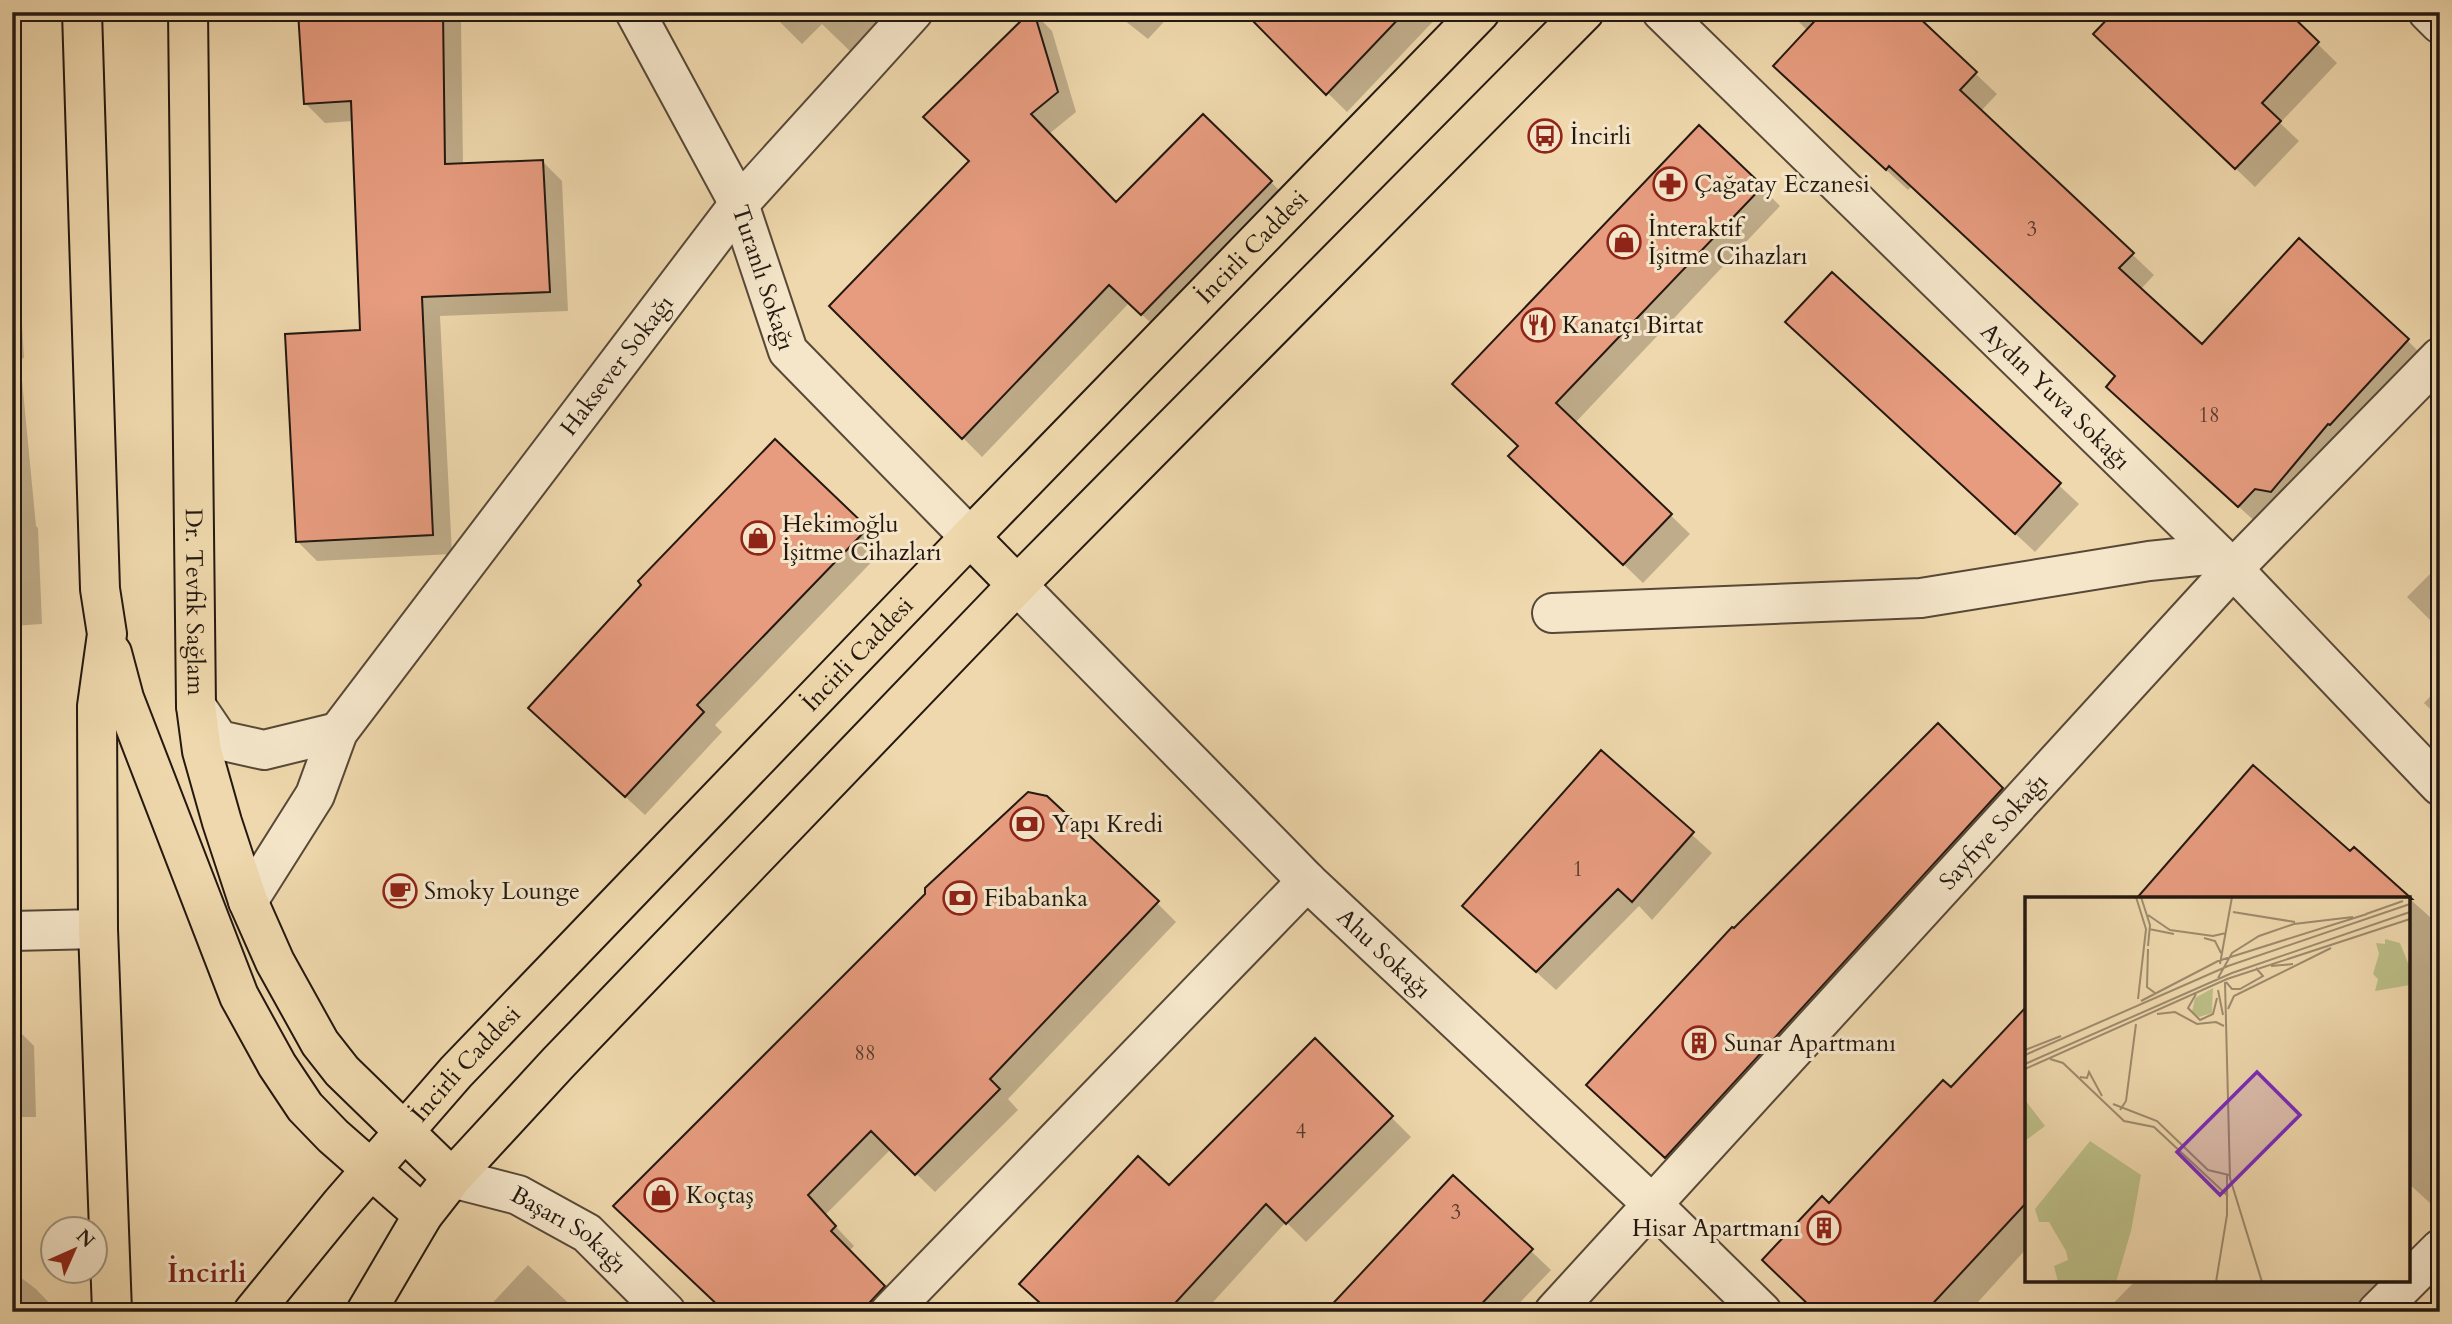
<svg xmlns="http://www.w3.org/2000/svg" width="2452" height="1324" font-family="Cardo,serif">
<style>
.shadow{fill:#0003}
.building{fill:#e79c7f;stroke:#241810;stroke-width:2}
.lines{fill:none;stroke-linecap:round;stroke-linejoin:round}
.minor-casing{stroke:#574837;stroke-width:42}
.major-casing{stroke:#241810;stroke-width:42}
.minor{stroke:#f5e6ca;stroke-width:38}
.major{stroke:#efd8ad;stroke-width:38}
.labels{text-anchor:middle;stroke-width:6;stroke-linejoin:round;paint-order:stroke}
.number-label{font-size:21px;fill:#55392c}
.poi-label{font-size:24px;fill:#241810;stroke:#f5e6ca;text-anchor:start}
.street-label{font-size:24px;fill:#241810;stroke:#f5e6ca}
.quarter-label{font-size:28px;font-weight:bold;fill:#7a1f14;stroke:#f5e6ca}
.inset-road{fill:none;stroke:#9e8b6e;stroke-width:2}
.view{fill:#7b2cbf;fill-opacity:0.15;stroke:#7b2cbf;stroke-width:3.5}
.inset-edge{fill:none;stroke:#241810;stroke-width:3.5}
</style>
<rect width="100%" height="100%" fill="#efd8ad"/>
<filter id="stains"><feTurbulence type="fractalNoise" baseFrequency=".00286" numOctaves="4"/><feColorMatrix values="0 0 0 0 .2 0 0 0 0 .09 0 0 0 0 .02 0 0 0 .5 -.17"/></filter>
<radialGradient id="worn" r=".72"><stop offset=".6" stop-color="#630" stop-opacity="0"/><stop offset="1" stop-color="#630" stop-opacity=".3"/></radialGradient>
<!-- shadow -->
<path class="shadow" d="M12 12H16L20 98 12 99Z
M300 12H452L461 21 463 165 543 162 562 181 568 311 440 316 452 554 317 561 298 542 362 332 353 121 325 123 306 104Z
M770 12H894L853 54 822 24 802 44Z
M1033 12 1052 31 1076 112 1049 134 1117 204 1271 182 1290 201 1161 332 1129 303 982 457 832 306 971 161Z
M1114 12H1173L1148 39Z
M1246 12H1442L1347 112Z
M1789 12H1936L1924 25 1997 94 1981 111 2154 275 2140 290 2202 346 2407 340 2428 361 2260 526 2130 408 2116 377 1912 186 1908 190 1796 87 1808 31Z
M2285 12 2337 63 2280 123 2299 141 2255 187 2115 53Z
M12 152 24 358 20 359 36 526 38 528 42 624 12 626Z
M1761 187 1780 206 1575 423 1690 534 1643 583 1530 475 1520 447 1454 384Z
M1832 274 2079 504 2035 552 1807 341Z
M866 529 885 548 715 725 722 732 645 815 550 727Z
M2440 564V630L2407 597Z
M2440 686V719L2424 703Z
M1938 726 2026 814 1691 1181 1613 1110 1734 931Z
M1601 752 1712 853 1652 920 1639 906 1556 990 1484 925Z
M2354 849 2440 926V1212L2408 1183V899L2350 853Z
M1157 903 1176 922 1008 1099 1018 1110 935 1192 891 1149 825 1215 854 1246 849 1251 903 1306 897 1312H726L635 1225Z
M2027 1009V1248L1969 1312H1817L1830 1206 1951 1089Z
M12 1027H15L34 1046 36 1117H12Z
M1315 1041 1411 1137 1306 1242 1286 1222 1204 1312H1050Z
M1453 1177 1551 1270 1511 1312H1341Z
M528 1265 578 1312H484Z
M12 1271 36 1289 55 1309 53 1312H12Z
M2136 1280H2381L2398 1297 2384 1312H2105Z"/>
<!-- building -->
<path class="building" d="M298 12H443L445 164 543 160 550 292 422 297 433 535 296 542 285 334 360 330 351 101 304 104Z
M1030 12H1034L1058 92 1031 114 1116 202 1203 114 1272 181 1141 315 1109 285 962 439 829 306 969 161 923 117Z
M1244 12H1405L1326 95Z
M1823 12H1913L1977 72 1960 90 2134 253 2119 268 2202 344 2299 238 2409 339 2330 425 2328 424 2271 492 2255 489 2238 507 2106 387 2115 376 1889 166 1886 170 1773 66Z
M2114 12H2288L2319 42 2262 103 2281 121 2235 169 2093 34Z
M1699 125 1763 186 1556 403 1672 514 1623 565 1508 456 1518 446 1452 384Z
M1832 272 2061 483 2015 534 1785 322Z
M775 439 868 528 697 705 704 712 625 797 528 708 641 585 638 581Z
M1938 723 2003 788 1665 1158 1586 1085 1732 927 1734 928Z
M1601 750 1694 832 1632 902 1618 889 1536 972 1462 906Z
M2253 765 2350 851 2354 847 2412 899H2136Z
M1028 792 1047 796 1159 901 990 1079 1000 1089 915 1175 871 1131 808 1195 836 1226 831 1231 885 1286 861 1312H725L613 1206 925 894V888Z
M2027 1006V1202L1925 1312H1816L1762 1260 1822 1196 1829 1203 1943 1080 1951 1087Z
M1315 1038 1393 1116 1286 1224 1266 1204 1167 1312H1050L1019 1284 1138 1156 1169 1185Z
M1453 1175 1533 1249 1474 1312H1325Z"/>
<g class="lines">
<defs>
<g id="minor">
<path id="s1" d="M635 12 739 204 788 351 970 537"/>
<path id="s2" d="M1662 12 2233 569 2440 786"/>
<path d="M2428 12 2440 24"/>
<path id="s3" d="M1017 585 1307 881 1652 1204 1762 1312"/>
<path d="M1552 613 1921 598 2149 561 2217 554"/>
<path d="M196 706 219 740 264 750 338 732"/>
<path id="s4" d="M248 901 315 795 338 732 739 204 913 12"/>
<path d="M12 931 98 929"/>
<path id="s5" d="M452 1178 518 1195 587 1233 666 1312"/>
<path d="M890 1312 1307 881"/>
<path id="s6" d="M1554 1312 2233 569 2440 357"/>
<path d="M2377 1312 2440 1249"/>
</g>
<g id="major">
<path d="M82 12 100 589 107 634 97 706 98 929 112 1312"/>
<path id="s7" d="M188 12 196 706 202 751 222 822 248 901 275 962 320 1043 342 1071 452 1178"/>
<path d="M970 537 1017 585"/>
<path d="M112 653 124 698 239 996 277 1065 305 1107 333 1136 423 1215"/>
<path id="s8" d="M253 1312 341 1204 456 1072 970 537 1480 12"/>
<path d="M366 1312 423 1215 452 1178 558 1063 1017 585 1584 12"/>
</g>
</defs>
<!-- minor casing -->
<use href="#minor" class="minor-casing"/>
<!-- major casing -->
<use href="#major" class="major-casing"/>
<!-- minor -->
<use href="#minor" class="minor"/>
<!-- major -->
<use href="#major" class="major"/>
</g>
<!-- icons -->
<defs>
<symbol id="bus-ring" viewBox="-11 -11 22 22"><circle r="9.5" fill="#f5e6ca" stroke="#8f2418" stroke-width="1.5"/><path d="M-5-6H5V4H4V6H2V4H-2V6H-4V4H-5ZM-3.5-4V0h7V-4ZM-3.5 1.2v1.5H-2V1.2ZM2 1.2v1.5H3.5V1.2Z" fill="#8f2418"/></symbol>
<symbol id="pharmacy-ring" viewBox="-11 -11 22 22"><circle r="9.5" fill="#f5e6ca" stroke="#8f2418" stroke-width="1.5"/><path d="M-2-6h4v4h4v4h-4v4h-4v-4h-4v-4h4Z" fill="#8f2418"/></symbol>
<symbol id="shop-ring" viewBox="-11 -11 22 22"><circle r="9.5" fill="#f5e6ca" stroke="#8f2418" stroke-width="1.5"/><path d="M-5-2.5h2.3a2.7 3.5 0 0 1 5.4 0H5L5.5 6h-11ZM-1.5-2.5h3a1.5 2.3 0 0 0-3 0Z" fill="#8f2418"/></symbol>
<symbol id="restaurant-ring" viewBox="-11 -11 22 22"><circle r="9.5" fill="#f5e6ca" stroke="#8f2418" stroke-width="1.5"/><path d="M-5-6h1v4h1v-4h1v4h1v-4h1v5L-1.5 .5V6h-2V.5L-5-1ZM5-6V6H3V1.5H1.5Q1.5-4 5-6Z" fill="#8f2418"/></symbol>
<symbol id="bank-ring" viewBox="-11 -11 22 22"><circle r="9.5" fill="#f5e6ca" stroke="#8f2418" stroke-width="1.5"/><path d="M-6-4H6V4H-6ZM0-2.3a2.3 2.3 0 1 0 0 4.6a2.3 2.3 0 1 0 0-4.6Z" fill="#8f2418"/></symbol>
<symbol id="cafe-ring" viewBox="-11 -11 22 22"><circle r="9.5" fill="#f5e6ca" stroke="#8f2418" stroke-width="1.5"/><path d="M-5.5-4.5H6V0H3Q3 3.5 0 3.5H-2.5Q-5.5 3.5-5.5 0ZM3-3.2v2h1.7v-2ZM-6 4.5H4V6H-6Z" fill="#8f2418"/></symbol>
<symbol id="building-ring" viewBox="-11 -11 22 22"><circle r="9.5" fill="#f5e6ca" stroke="#8f2418" stroke-width="1.5"/><path d="M-4-6H4V6H1V3H-1V6H-4ZM-2.5-4.3h1.7v1.8h-1.7ZM.8-4.3h1.7v1.8H.8ZM-2.5-1h1.7V.8h-1.7ZM.8-1h1.7V.8H.8Z" fill="#8f2418"/></symbol>
</defs>
<g fill-rule="evenodd">
<use href="#bus-ring" x="1526" y="117" width="38" height="38"/>
<use href="#pharmacy-ring" x="1651" y="165" width="38" height="38"/>
<use href="#shop-ring" x="1605" y="223" width="38" height="38"/>
<use href="#restaurant-ring" x="1519" y="306" width="38" height="38"/>
<use href="#shop-ring" x="739" y="519" width="38" height="38"/>
<use href="#bank-ring" x="1008" y="805" width="38" height="38"/>
<use href="#cafe-ring" x="381" y="872" width="38" height="38"/>
<use href="#bank-ring" x="941" y="879" width="38" height="38"/>
<use href="#building-ring" x="1680" y="1024" width="38" height="38"/>
<use href="#shop-ring" x="642" y="1176" width="38" height="38"/>
<use href="#building-ring" x="1805" y="1209" width="38" height="38"/>
</g>
<g class="labels">
<!-- number labels -->
<g class="number-label">
<text x="2032" y="236">3</text>
<text x="2209" y="422">18</text>
<text x="1578" y="876">1</text>
<text x="865" y="1060">88</text>
<text x="1301" y="1138">4</text>
<text x="1456" y="1219">3</text>
</g>
<!-- poi labels -->
<g class="poi-label">
<text x="1570" y="144">İncirli</text>
<text x="1694" y="192">Çağatay Eczanesi</text>
<text x="1648" y="236">İnteraktif<tspan x="1648" dy="28">İşitme Cihazları</tspan></text>
<text x="1562" y="333">Kanatçı Birtat</text>
<text x="782" y="532">Hekimoğlu<tspan x="782" dy="28">İşitme Cihazları</tspan></text>
<text x="1052" y="832">Yapı Kredi</text>
<text x="424" y="899">Smoky Lounge</text>
<text x="984" y="906">Fibabanka</text>
<text x="1724" y="1051">Sunar Apartmanı</text>
<text x="686" y="1203">Koçtaş</text>
<text x="1800" y="1236" text-anchor="end">Hisar Apartmanı</text>
</g>
<!-- street labels -->
<g class="street-label">
<text dy="8" stroke="none"><textPath href="#s8" startOffset="1461">İncirli Caddesi</textPath></text>
<text dy="8" stroke="none"><textPath href="#s1" startOffset="296">Turanlı Sokağı</textPath></text>
<text dy="8" stroke="none"><textPath href="#s4" startOffset="653">Haksever Sokağı</textPath></text>
<text dy="8" stroke="none"><textPath href="#s2" startOffset="550">Aydın Yuva Sokağı</textPath></text>
<text dy="8" stroke="none"><textPath href="#s7" startOffset="590">Dr. Tevfik Sağlam</textPath></text>
<text dy="8" stroke="none"><textPath href="#s8" startOffset="894">İncirli Caddesi</textPath></text>
<text dy="8" stroke="none"><textPath href="#s6" startOffset="651">Sayfiye Sokağı</textPath></text>
<text dy="8" stroke="none"><textPath href="#s3" startOffset="520">Ahu Sokağı</textPath></text>
<text dy="8" stroke="none"><textPath href="#s8" startOffset="327">İncirli Caddesi</textPath></text>
<text dy="8" stroke="none"><textPath href="#s5" startOffset="130">Başarı Sokağı</textPath></text>
</g>
<!-- quarter labels -->
<g class="quarter-label">
<text x="207" y="1282">İncirli</text>
</g>
</g>
<!-- overview -->
<g transform="translate(2025 897)">
<rect width="385" height="385" fill="#efd8ad"/>
<path d="M360 42 375 46 385 71V88L350 94 353 82 348 77 354 57 351 46 360 47ZM188 91 187 116 174 120 167 115 170 101ZM0 203 20 229 0 244ZM65 244 116 278 106 334 91 385H33L29 369 43 363 41 354 24 325H14L10 312Z" fill="#bcbe87"/>
<path class="inset-road" d="M111 0 121 32 113 102M116 0 125 28 123 49M208 15 270 25M341 17 378 4M123 18 145 33 188 39 201 36M124 32 149 37M179 41 190 44 196 56M123 52 122 90 130 96M195 67 207 0M246 69 268 67M193 81 207 56 234 39 269 27 328 20M200 85 205 281 237 385M201 85 207 92H215L238 79 231 71M193 93 198 118M171 97 163 111 175 123 188 117 192 101M116 104 193 64 342 17M203 112 209 99 306 51M132 117 150 115 172 127 191 125 199 129M0 153 36 139M0 158 203 69 385 7M25 162 38 166 99 224 129 230 203 299M0 167 207 76 385 15M0 172 202 82 385 22M55 180 62 181 64 175 77 199M88 207 132 224 183 273 204 278M95 213 101 204 111 127M191 385 202 318V278"/>
<path class="view" d="M232 175 275 218 195 298 152 255Z"/>
<rect width="385" height="385" class="inset-edge"/>
</g>
<!-- margin -->
<rect width="2452" height="1324" fill="none" stroke="#efd8ad" stroke-width="42"/>
<rect x="14" y="14" width="2424" height="1296" fill="none" stroke="#241810" stroke-width="3.5"/>
<rect x="21" y="21" width="2410" height="1282" fill="none" stroke="#241810" stroke-width="2"/>
<!-- north arrow -->
<g transform="translate(74 1250) rotate(45)"><circle r="33" fill="#f5e6ca" stroke="#a19480" stroke-width="2"/>
<path d="M0-5L12 26L0 18L-12 26Z" fill="#8f2418"/>
<text y="-10" font-size="19" font-weight="bold" text-anchor="middle" fill="#241810">N</text>
</g>
<rect width="100%" height="100%" filter="url(#stains)"/>
<rect width="100%" height="100%" fill="url(#worn)"/>
</svg>
